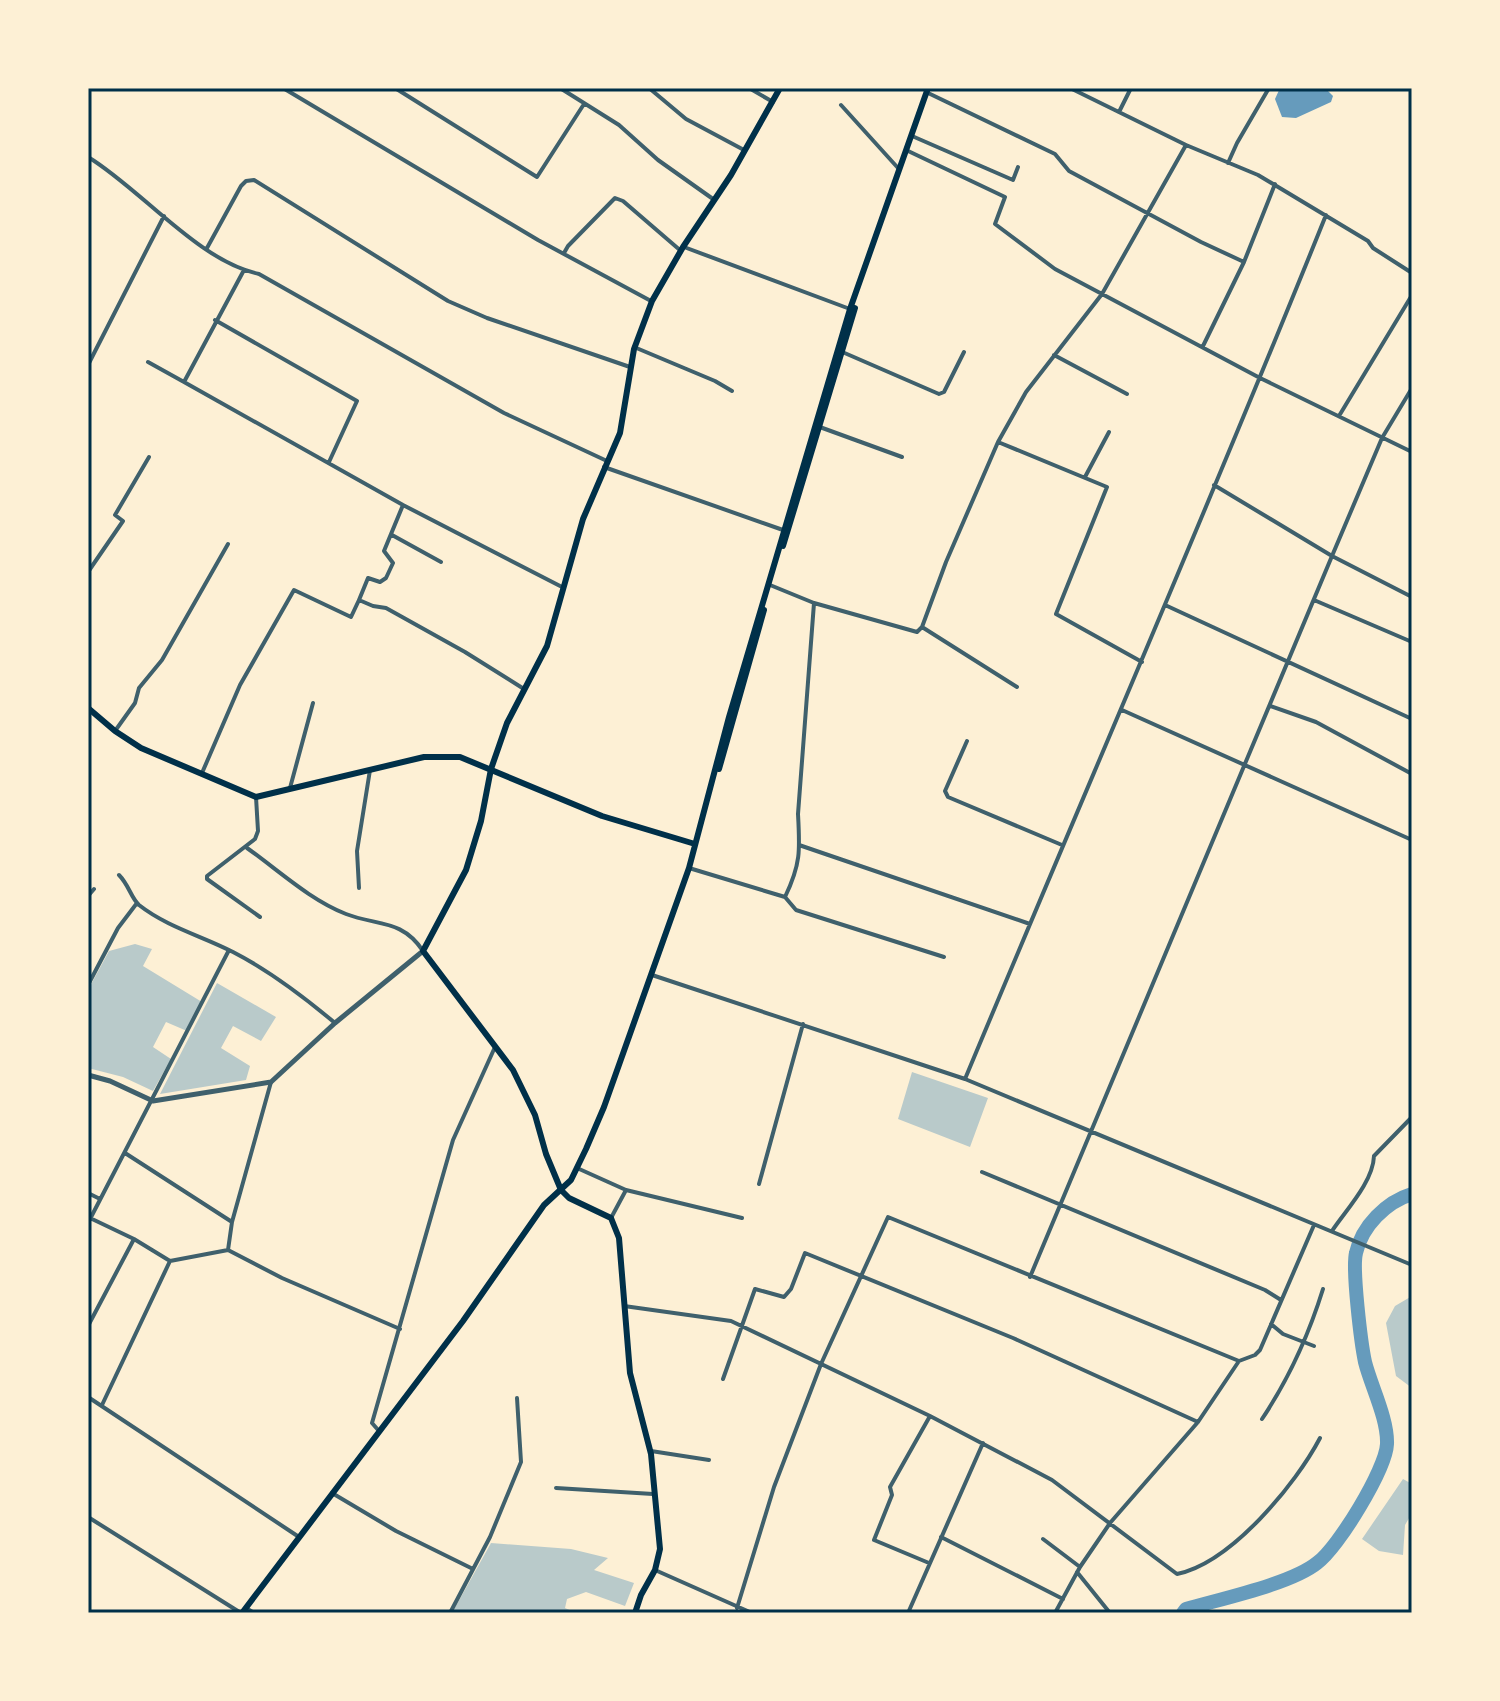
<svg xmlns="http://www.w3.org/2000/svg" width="1500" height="1701" font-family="Quicksand,sans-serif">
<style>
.green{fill:#b9caca}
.water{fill:#669bbc}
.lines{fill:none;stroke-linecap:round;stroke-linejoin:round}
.river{stroke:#669bbc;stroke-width:14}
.minor{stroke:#3f606c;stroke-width:4}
.tertiary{stroke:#3f606c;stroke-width:5}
.secondary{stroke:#003049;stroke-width:6}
.primary{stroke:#003049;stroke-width:6}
.neatline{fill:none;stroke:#003049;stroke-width:3}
</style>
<rect width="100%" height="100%" fill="#fdf0d5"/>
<!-- green -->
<path class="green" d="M135 944 152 949 143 966 202 1002 187 1031 166 1022 153 1047 171 1059 153 1091 123 1077 88 1068V990L109 951Z
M217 983 276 1017 261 1041 233 1026 221 1048 250 1066 246 1080 160 1094Z
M912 1072 988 1098 970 1147 898 1119Z
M1412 1296V1388L1396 1376 1386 1323 1395 1306Z
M1403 1479 1412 1484V1513L1405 1525 1403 1555 1379 1551 1362 1539Z
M491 1543 571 1549 608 1558 594 1570 634 1583 625 1606 586 1592 567 1599 565 1608 576 1613H452Z"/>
<!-- water -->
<path class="water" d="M1280 88H1325L1333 96 1331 102 1296 118 1282 117 1275 99Z"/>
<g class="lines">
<!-- river -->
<path class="river" d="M1183 1613 1186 1609C1220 1599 1291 1584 1317 1563 1338 1548 1386 1469 1387 1444 1388 1419 1371 1386 1365 1362 1361 1343 1352 1269 1356 1253 1362 1226 1386 1202 1412 1194"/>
<!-- minor -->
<path class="minor" d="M283 88 538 240 651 301
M395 88 537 177 584 104
M560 88 619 125 658 160 713 199
M649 88 686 119 744 150
M749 88 773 102
M1070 88 1186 145 1258 175 1368 241 1373 248 1412 273
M926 92 1055 154 1069 171 1201 242 1244 262
M841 105 898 168
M1119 112 1131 88
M912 136 1013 180 1018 167
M906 150 1005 197 995 224 1055 269 1260 378 1412 452
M88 157C141 189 198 261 259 274L504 413 607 461
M1228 163 1237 143 1269 88
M684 247 850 309
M207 248 241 186 246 181 254 180 448 301 487 318 630 367
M564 253 568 246 615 198 623 201 681 251
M244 270 184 382 403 505 564 588
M215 320 357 401 329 462
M1203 346 1244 262 1275 184
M634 347 715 381 732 391
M840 351 939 394 944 392 964 352
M1054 355 1127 394
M148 362 184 382
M88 365 164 216
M1339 416 1412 295
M817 426 902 457
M998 442 1107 487 1056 614 1142 662
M604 467 783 530
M1085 477 1109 432
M1214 485 1332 556 1412 597
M392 535 441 562
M88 572 123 521 115 515 149 457
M770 585 814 603 917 632 922 627 946 562 998 442 1026 392 1102 294 1186 145
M359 600 368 578 380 582 386 578 393 563 384 551 403 505
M1314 600 1412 642
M1165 605 1412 719
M922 627 1017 687
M1270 706 1316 722 1412 774
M1122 710 1412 840
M115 731 135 703 139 688 162 660 228 544
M967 741 945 791 948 797 1062 845
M202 773 240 685 294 590 351 617 359 600 373 606 386 608 465 652 524 689
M290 788 313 703
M256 797 258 831 255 839 207 876V879L260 917
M799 845 1030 924
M247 848C278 870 310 900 346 914 377 926 402 919 423 951
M689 868 785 897 796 910 944 957
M119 875C129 885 131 898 139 905 167 927 202 936 233 952 270 971 304 997 335 1023
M359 888 357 851 370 770
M88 896 94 889
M785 897C801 864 800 850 798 814L814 603
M652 975 965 1079 1412 1265
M88 985 118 928 137 903
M965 1079C1085 791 1210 504 1326 215
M271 1082 232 1222 228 1250 282 1278 400 1329
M125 1153 232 1222
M577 1168 626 1190
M982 1172 1265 1290 1281 1300
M759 1184 803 1024
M88 1193 100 1199
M90 1218 134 1239 170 1261 228 1250
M611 1218 626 1190 742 1218
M88 1223 229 950
M1332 1231C1346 1210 1373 1182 1374 1156L1412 1117
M1030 1277 1332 556 1382 438 1412 388
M624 1306 731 1321 930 1416 1052 1480 1177 1574C1231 1563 1296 1484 1320 1438
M1271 1324 1283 1334 1314 1346
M88 1326 134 1239
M723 1379 755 1289 784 1297 791 1289 805 1253 1013 1338 1198 1422
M88 1397 299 1537
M102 1405 170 1261
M1262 1419C1288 1380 1309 1334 1323 1289
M379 1431 372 1423 453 1140 495 1047
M651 1451 709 1460
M556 1488 653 1494
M332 1493 396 1531 473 1569
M88 1517 241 1613
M941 1537 1063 1599
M1043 1539 1080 1567
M929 1563 874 1540 892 1495 890 1487 930 1416
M655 1570 752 1613
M1077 1572 1110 1613
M246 1608 254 1613
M737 1608 774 1487 821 1364 888 1217 1239 1361
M450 1613 490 1537 521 1462 517 1398
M908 1613 983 1443
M1055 1613 1080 1567 1110 1523 1198 1422 1239 1361 1255 1355 1260 1350 1314 1225"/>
<!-- tertiary -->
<path class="tertiary" d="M88 1075 110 1081 153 1101 271 1082 335 1023 423 951"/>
<!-- secondary -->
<path class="secondary" d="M635 1613 641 1595 655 1570 660 1549 651 1454 630 1373 619 1238 611 1218 569 1198 561 1190 546 1154 535 1115 513 1070 423 951 466 870 481 821 491 769 507 723 547 646 583 519 620 433 634 349 652 301 683 247 731 175 780 88"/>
<!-- primary -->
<path class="primary" d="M783 546 855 308
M88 708 115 731 141 748 256 797 424 757H460L602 816 695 844
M719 769 764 610
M242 1613 463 1321 544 1205 571 1180 586 1149 604 1107 689 868 729 717 850 309 928 88"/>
</g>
<!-- border -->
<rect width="1500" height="1701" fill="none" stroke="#fdf0d5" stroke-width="180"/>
<rect x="90" y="90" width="1320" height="1521" class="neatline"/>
</svg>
